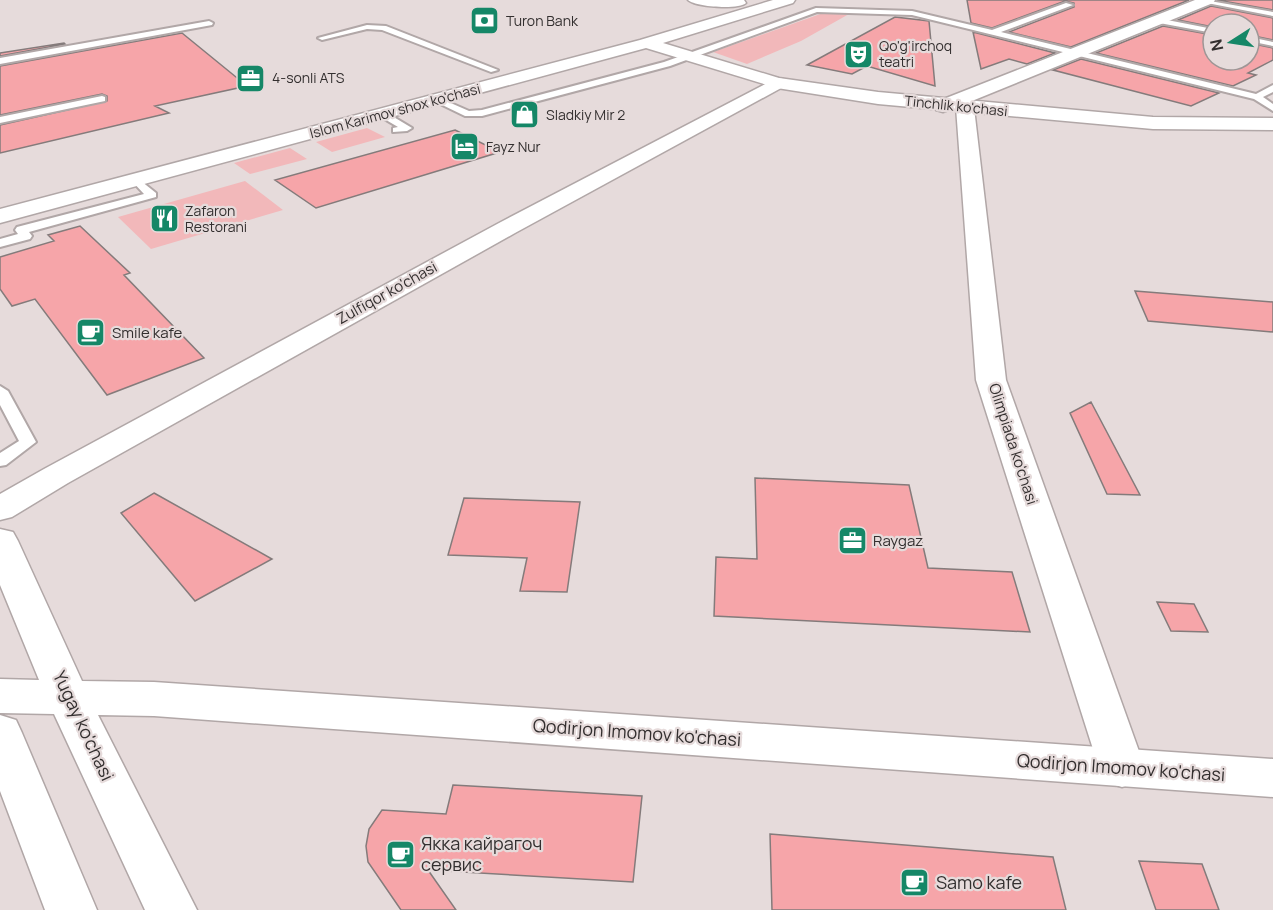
<svg xmlns="http://www.w3.org/2000/svg" width="1273" height="910" font-family="Manrope,sans-serif">
<style>
.green{fill:#f2b8ba}
.building{fill:#f6a5a9;stroke:#847b7b;stroke-width:1.5}
.lines{fill:none;stroke-linecap:round;stroke-linejoin:round}
.lane-casing{stroke:#b1a7a7;stroke-width:4}
.street-casing{stroke:#b1a7a7;stroke-width:3}
.secondary-casing{stroke:#b1a7a7;stroke-width:3}
.lane{fill:#fff;fill-rule:evenodd}
.street{fill:#fff;fill-rule:evenodd}
.secondary{fill:#fff;fill-rule:evenodd}
.labels{text-anchor:middle;stroke-width:4.5;stroke-linejoin:round;paint-order:stroke}
.far-poi-label{font-size:14px;fill:#332f2f;stroke:#e6dbdb;text-anchor:start}
.far-street-label{font-size:14px;fill:#332f2f;stroke:#e6dbdb}
.street-label{font-size:15px;fill:#332f2f;stroke:#e6dbdb}
.poi-label{font-size:15px;fill:#332f2f;stroke:#e6dbdb;text-anchor:start}
.near-street-label{font-size:18px;fill:#332f2f;stroke:#e6dbdb}
.near-poi-label{font-size:18px;fill:#332f2f;stroke:#e6dbdb;text-anchor:start}
</style>
<rect width="100%" height="100%" fill="#e6dbdb"/>
<!-- green -->
<path class="green" d="M826 12 849 14 801 41 747 64 713 52Z
M367 128 385 137 332 152 316 142Z
M290 148 307 159 250 174 234 163Z
M245 181 283 210 151 249 118 217Z"/>
<!-- building -->
<path class="building" d="M967 0H1189L1071 47 1009 32 1074 7V3L1065 1 992 28 971 23Z
M1217 0H1273V10Z
M1211 6 1273 18V40L1249 35V24H1213V27L1178 20Z
M895 17 929 21 935 86 867 66 852 74 807 65Z
M1163 26 1213 35V60H1249V43L1273 48V60L1248 73 1256 75 1233 86 1096 53Z
M973 32 1055 53 1027 64 1009 59 981 69Z
M182 33 247 86 155 106 169 113 0 153V125L107 101V96L102 94 0 115V66Z
M64 43 65 44 0 56V53Z
M1081 59 1219 93 1191 106 1053 70Z
M455 130 500 152 316 208 275 180Z
M80 226 130 273 124 275 204 358 107 395 35 299 12 306 0 289V257L54 241 48 235Z
M1135 291 1273 302V332L1148 321Z
M1091 402 1140 495 1107 494 1070 413Z
M755 478 909 485 928 568 1012 572 1030 632 714 616 716 557 757 559Z
M154 493 272 559 195 601 121 513Z
M464 498 580 502 567 592 520 591 527 558 448 555Z
M1157 602 1194 604 1208 632 1171 631Z
M453 785 642 796 633 882 428 870 456 910H401L368 862 366 846 369 829 382 810 446 814Z
M770 834 1053 857 1066 910H772Z
M1139 861 1202 864 1219 910H1156Z"/>
<g class="lines">
<defs>
<path id="lane" d="M1204 0 1273 12V16L1207 3Z
M1066 3 1073 5 1001 32 1256 94 1273 85V92L1263 97 1273 104V111L1254 99 912 15 817 12 670 66 482 116H465L432 100 437 97 469 111 482 110 664 62 816 8 912 11 992 30Z
M1157 18 1213 29V33L1154 22 1153 20Z
M209 21 213 23 212 25 0 64V58Z
M367 25 386 26 498 70 491 72 382 30 367 29 322 40 318 38Z
M1249 37 1273 42V46L1249 41Z
M102 96 105 97V101L0 123V117Z
M381 113H387L412 128 407 131 393 132V128L398 127 381 117Z
M136 177 156 193V197L29 232 32 236 30 239 0 247V239L18 234 15 230 17 227 144 194 131 180Z
M0 386 8 391 36 442 6 465 0 466V453L19 441 0 405Z"/>
<path id="street" d="M1195 0H1215L1213 3 967 103 974 108 1006 380 1145 768 1138 782 1122 787 1106 782 1099 768 976 380 956 107 943 112 936 110 934 106 936 102Z
M777 78 783 79 786 83 783 87 515 233 68 483 12 517 0 520V494L44 469 499 223Z"/>
<path id="secondary" d="M688 0H744L746 3C739 10 695 7 688 0Z
M773 0H795L793 3 663 43 779 78 878 92 1153 117 1273 118V130L1153 129 878 104 777 88 646 48 0 223V209L640 40Z
M0 529 13 532 18 541 82 681 154 682 1273 759V797L154 716 98 715 197 910H145L54 714 0 713V679L39 680 0 585Z
M0 715 16 720 22 733 97 910H45L0 791Z"/>
</defs>
<!-- lane casing -->
<use href="#lane" class="lane-casing"/>
<!-- street casing -->
<use href="#street" class="street-casing"/>
<!-- secondary casing -->
<use href="#secondary" class="secondary-casing"/>
<!-- lane -->
<use href="#lane" class="lane"/>
<!-- street -->
<use href="#street" class="street"/>
<!-- secondary -->
<use href="#secondary" class="secondary"/>
</g>
<!-- icons -->
<defs>
<symbol id="bank-square" viewBox="-11 -11 22 22"><rect x="-9" y="-9" width="18" height="18" rx="4" fill="#158767" stroke="#e6dbdb"/><path d="M-6-4H6V4H-6ZM0-2.3a2.3 2.3 0 1 0 0 4.6a2.3 2.3 0 1 0 0-4.6Z" fill="#fff"/></symbol>
<symbol id="theatre-square" viewBox="-11 -11 22 22"><rect x="-9" y="-9" width="18" height="18" rx="4" fill="#158767" stroke="#e6dbdb"/><path d="M-5-5.5Q0-4 5-5.5V0Q5 5 0 6Q-5 5-5 0ZM-3.3-2.5H-1v1.5H-3.3ZM1-2.5H3.3v1.5H1ZM-2.8 1Q0 5.5 2.8 1Z" fill="#fff"/></symbol>
<symbol id="office-square" viewBox="-11 -11 22 22"><rect x="-9" y="-9" width="18" height="18" rx="4" fill="#158767" stroke="#e6dbdb"/><path d="M-6-3h4V-5.5h4V-3h4V5H-6ZM-1-4.5V-3h2v-1.5ZM-6 0V1H6V0Z" fill="#fff"/></symbol>
<symbol id="shop-square" viewBox="-11 -11 22 22"><rect x="-9" y="-9" width="18" height="18" rx="4" fill="#158767" stroke="#e6dbdb"/><path d="M-5-2.5h2.3a2.7 3.5 0 0 1 5.4 0H5L5.5 6h-11ZM-1.5-2.5h3a1.5 2.3 0 0 0-3 0Z" fill="#fff"/></symbol>
<symbol id="hotel-square" viewBox="-11 -11 22 22"><rect x="-9" y="-9" width="18" height="18" rx="4" fill="#158767" stroke="#e6dbdb"/><path d="M-6-4.5h1.5V1H6V5H4.5V3h-9V5H-6ZM-4 0a1.8 1.8 0 1 1 3.6 0ZM.5 0V-2.5h3Q6-2.5 6 0Z" fill="#fff"/></symbol>
<symbol id="restaurant-square" viewBox="-11 -11 22 22"><rect x="-9" y="-9" width="18" height="18" rx="4" fill="#158767" stroke="#e6dbdb"/><path d="M-5-6h1v4h1v-4h1v4h1v-4h1v5L-1.5 .5V6h-2V.5L-5-1ZM5-6V6H3V1.5H1.5Q1.5-4 5-6Z" fill="#fff"/></symbol>
<symbol id="cafe-square" viewBox="-11 -11 22 22"><rect x="-9" y="-9" width="18" height="18" rx="4" fill="#158767" stroke="#e6dbdb"/><path d="M-5.5-4.5H6V0H3Q3 3.5 0 3.5H-2.5Q-5.5 3.5-5.5 0ZM3-3.2v2h1.7v-2ZM-6 4.5H4V6H-6Z" fill="#fff"/></symbol>
</defs>
<g fill-rule="evenodd">
<use href="#bank-square" x="468" y="4" width="33" height="33"/>
<use href="#theatre-square" x="842" y="38" width="33" height="33"/>
<use href="#office-square" x="234" y="62" width="33" height="33"/>
<use href="#shop-square" x="508" y="98" width="33" height="33"/>
<use href="#hotel-square" x="448" y="130" width="33" height="33"/>
<use href="#restaurant-square" x="148" y="202" width="33" height="33"/>
<use href="#cafe-square" x="74" y="316" width="33" height="33"/>
<use href="#office-square" x="836" y="524" width="33" height="33"/>
<use href="#cafe-square" x="384" y="838" width="33" height="33"/>
<use href="#cafe-square" x="898" y="866" width="33" height="33"/>
</g>
<g class="labels">
<!-- far-poi labels -->
<g class="far-poi-label">
<text x="506" y="26">Turon Bank</text>
<text x="879" y="51">Qo'g'irchoq<tspan x="879" dy="16">teatri</tspan></text>
<text x="272" y="83">4-sonli ATS</text>
<text x="546" y="120">Sladkiy Mir 2</text>
<text x="486" y="152">Fayz Nur</text>
<text x="185" y="216">Zafaron<tspan x="185" dy="16">Restorani</tspan></text>
</g>
<!-- far-street labels -->
<g class="far-street-label">
<text transform="translate(956 106) rotate(6)" y="5">Tinchlik ko'chasi</text>
<text transform="translate(395 111) rotate(-15)" y="5">Islom Karimov shox ko'chasi</text>
</g>
<!-- street labels -->
<g class="street-label">
<text transform="translate(387 293) rotate(-29)" y="5">Zulfiqor ko'chasi</text>
<text transform="translate(1013 444) rotate(72)" y="5">Olimpiada ko'chasi</text>
</g>
<!-- poi labels -->
<g class="poi-label">
<text x="112" y="338">Smile kafe</text>
<text x="873" y="546">Raygaz</text>
</g>
<!-- near-street labels -->
<g class="near-street-label">
<text transform="translate(83 726) rotate(65)" y="6">Yugay ko'chasi</text>
<text transform="translate(637 733) rotate(4)" y="6">Qodirjon Imomov ko'chasi</text>
<text transform="translate(1121 768) rotate(4)" y="6">Qodirjon Imomov ko'chasi</text>
</g>
<!-- near-poi labels -->
<g class="near-poi-label">
<text x="421" y="850">Якка кайрагоч<tspan x="421" dy="21">сервис</tspan></text>
<text x="936" y="889">Samo kafe</text>
</g>
</g>
<!-- north arrow -->
<g transform="translate(1231 42) rotate(258)"><circle r="28" fill="#e6dbdb" stroke="#9e9696" stroke-width="1.5"/>
<path d="M0-4.5L10 22L0 15L-10 22Z" fill="#158767"/>
<text y="-9" font-size="16" font-weight="bold" text-anchor="middle" fill="#332f2f">N</text>
</g>
</svg>
